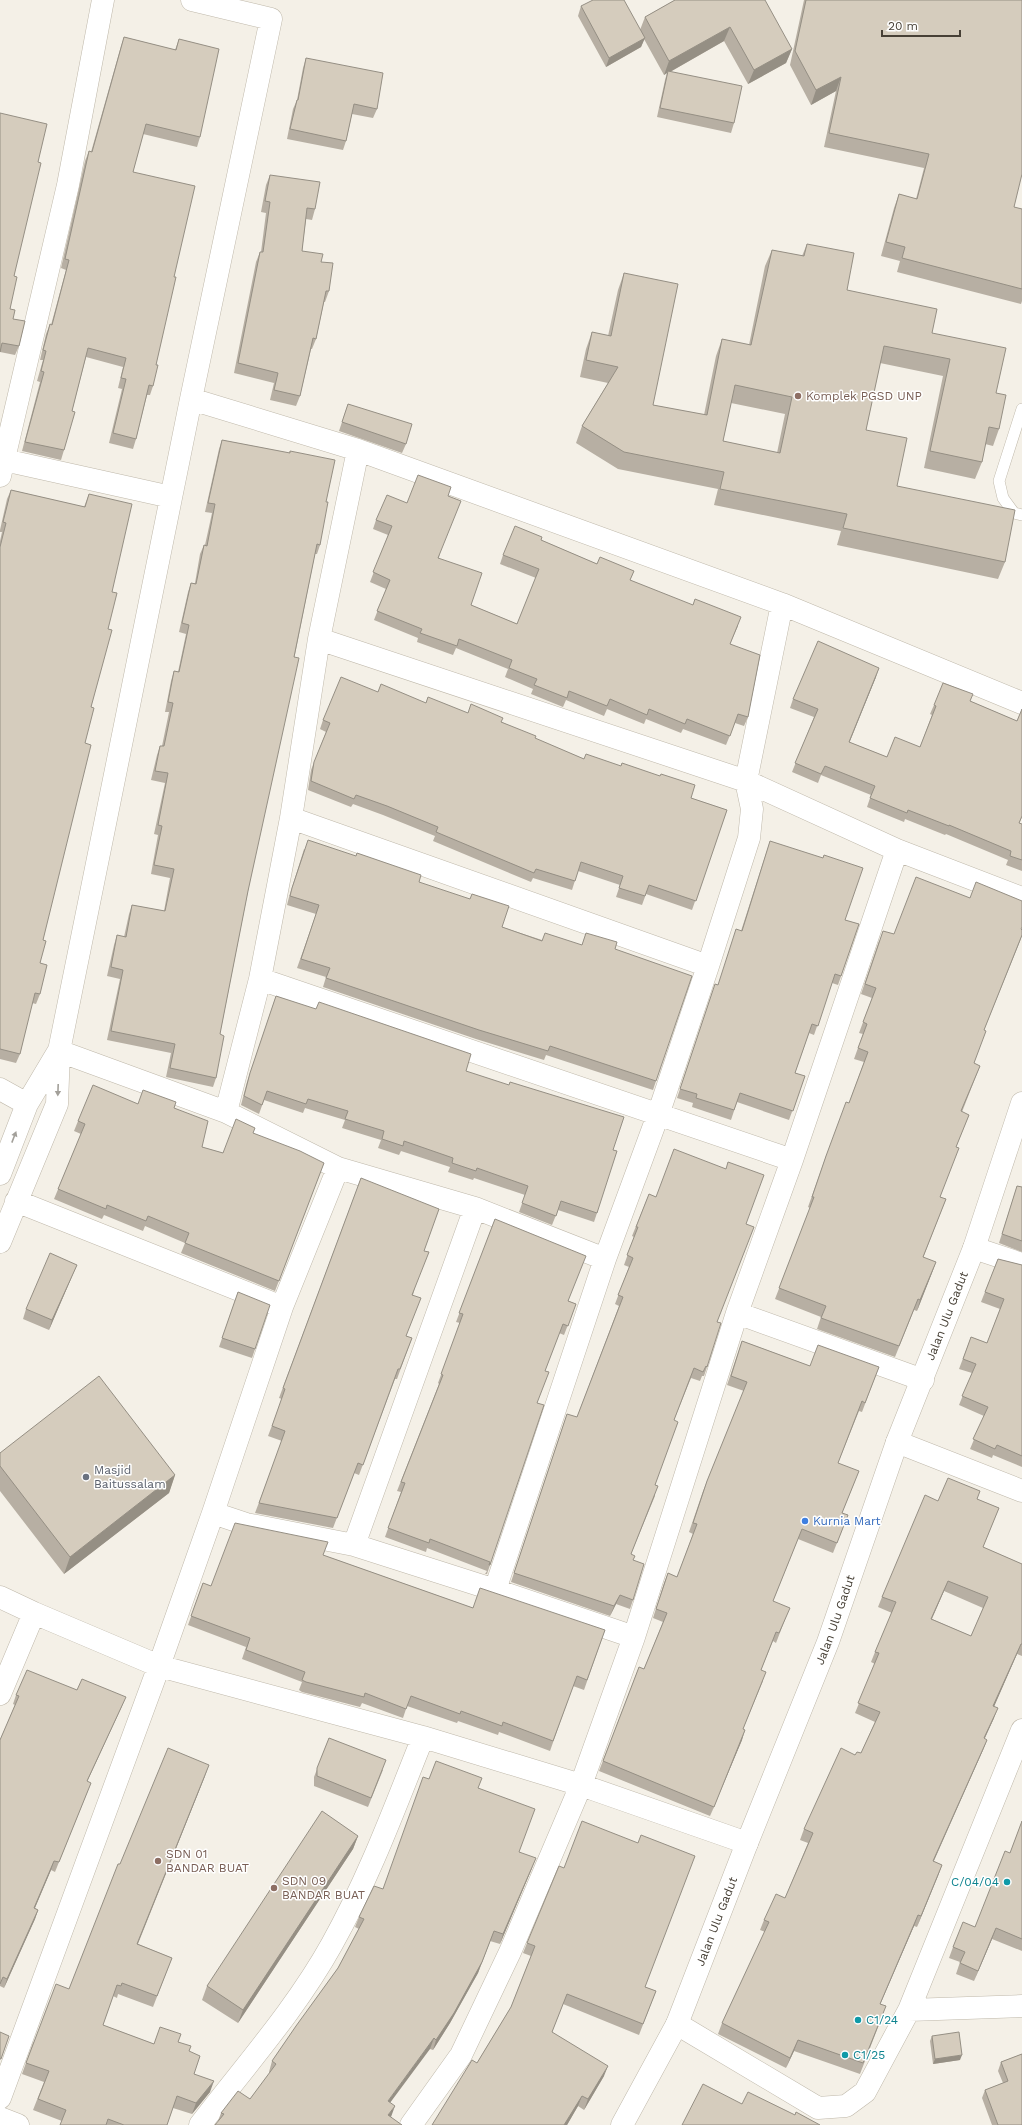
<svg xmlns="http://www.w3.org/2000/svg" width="1022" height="2125" font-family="'Work Sans',sans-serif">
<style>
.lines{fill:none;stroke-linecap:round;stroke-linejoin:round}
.service-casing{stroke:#bfb8aa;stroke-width:12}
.minor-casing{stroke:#bfb8aa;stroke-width:23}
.tertiary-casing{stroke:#bfb8aa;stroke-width:23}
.service{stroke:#fff;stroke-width:11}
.minor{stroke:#fff;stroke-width:22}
.tertiary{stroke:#fff;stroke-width:22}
.wall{fill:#b7afa3;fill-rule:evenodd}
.shaded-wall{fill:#958f84}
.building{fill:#d5ccbd;stroke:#958f84;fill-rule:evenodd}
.oneway{fill:#a3a09a}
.education-dot{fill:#8d6e63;stroke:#fff;stroke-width:1.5}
.worship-dot{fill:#6b7280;stroke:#fff;stroke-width:1.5}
.shop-dot{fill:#3f7fe0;stroke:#fff;stroke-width:1.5}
.culture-dot{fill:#0f9aa8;stroke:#fff;stroke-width:1.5}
.labels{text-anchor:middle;stroke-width:3;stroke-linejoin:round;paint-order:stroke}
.education-label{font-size:12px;fill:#785e54;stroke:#fff;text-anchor:start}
.street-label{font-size:12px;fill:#474036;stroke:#fff}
.worship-label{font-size:12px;fill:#5b616d;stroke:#fff;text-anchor:start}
.shop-label{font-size:12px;fill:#366cbe;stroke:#fff;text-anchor:start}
.culture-label{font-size:12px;fill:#0d838f;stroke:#fff;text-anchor:start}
</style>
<rect width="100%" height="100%" fill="#f4f0e7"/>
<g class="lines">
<defs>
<path id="service" d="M1022 409 999 481 1003 498 1014 513 1022 515"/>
<path id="minor" d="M191 399 358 450 782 604 1022 703
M358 450 319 639 291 818 260 979 226 1112 338 1168 475 1208 605 1259
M4 460 171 497
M0 476 68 185 103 0
M319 639 746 781 897 850
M291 818 708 966
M260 979 792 1160
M59 1051 226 1112
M0 1089 27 1104
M0 1174 27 1104 58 1052
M16 1201 282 1307
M0 1242 57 1104 59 1051 191 399 271 19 192 0
M974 1248 1022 1264
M737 1313 923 1380
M897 1442 1022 1491
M213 1513 246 1524 354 1545 495 1590
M354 1545 475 1208
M0 1597 34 1613 159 1666 423 1737 581 1785 747 1843
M634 1637 495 1590 605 1259 658 1115 708 966 749 838 752 809 746 781 782 604
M0 1694 34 1613
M909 2010 1022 1730
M677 2024 818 2108 846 2106 865 2092 909 2010 1022 2006
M0 2098 159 1666 213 1513 282 1307 338 1168
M0 2118 18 2125
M200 2125C245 2066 296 2009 332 1944 369 1878 395 1807 423 1737
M411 2125 461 2055 510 1952 581 1785 634 1637 737 1313 792 1160 897 850 1022 898"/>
<g id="tertiary">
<path id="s1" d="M622 2125 677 2024 747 1843 828 1642 897 1442 974 1248 1022 1103"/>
</g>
</defs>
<!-- service casing -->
<use href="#service" class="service-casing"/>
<!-- minor casing -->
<use href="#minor" class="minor-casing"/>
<!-- tertiary casing -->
<use href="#tertiary" class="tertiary-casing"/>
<!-- service -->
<use href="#service" class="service"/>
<!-- minor -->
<use href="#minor" class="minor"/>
<!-- tertiary -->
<use href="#tertiary" class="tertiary"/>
</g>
<!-- wall -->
<path class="wall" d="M675 0 792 49 786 63 748 84 724 41 670 72 734 123 731 133 657 117 665 80 667 73 664 75 644 39 641 47 606 67 578 16 581 6 640 30 645 17Z
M804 0H1022L1014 207 1022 209V301L1021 304 897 272 900 261 881 256 894 208 899 194 916 199 924 168 824 147 836 91 811 105 790 65Z
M124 37 175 50 179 39 200 137 197 147 143 134 133 172 174 277 156 365 153 386 150 395H147L136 439 133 449 109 443 122 389 118 388 123 367 86 357 72 411 64 450 61 460 22 451 40 382 37 381 43 360H40L46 334 50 324 51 325 66 270 61 268 85 161 89 151 91 152 121 46Z
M306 58 377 109 373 118 352 114 346 141 343 150 287 139 293 109 297 100 303 68Z
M0 113 38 162 14 276 10 309 19 346 15 355 0 352Z
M270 175 315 209 312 220 306 219 302 251 321 262 329 291 325 302H324L316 339 312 349H311L300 396 296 406 270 400 274 383 234 373 256 262 260 252H261L266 213 261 212 266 185Z
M807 244 847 290 932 333 996 393 999 429 993 446 985 444 982 462 975 479 924 468 943 376 880 363 866 430 897 486 1005 562 998 579 837 545 841 531 714 505 718 489 618 469 576 443 582 426 608 383 580 377 586 349 592 332 608 336 618 290 624 273 653 405 704 415 716 356 722 339 749 345 765 266 772 250 802 256ZM731 403 785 414 777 453 723 441Z
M348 404 406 444 402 453 339 431Z
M222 440 289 453 290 451 326 502 320 545 317 554H315L248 891 220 1034 216 1078 213 1087 166 1077 171 1053 107 1040 120 979 107 976 114 945 117 935 124 937 129 914 132 905 164 911 170 878 151 874 158 835 154 834 165 783 151 780 157 755 160 746H162L169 712H165L171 681 174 671 178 672 186 634 179 632 188 592 191 583H195L200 554 204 545H205L212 513 205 512 219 449Z
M11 490 84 507 89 494 112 592 108 629 91 707 85 743 43 940 40 963V994L36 1004 32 1003 20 1054 16 1063 0 1059V541L2 532H0V530L7 499Z
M448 496 439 558 471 605 517 624 536 578 500 564 503 555 541 540 597 564 634 571 630 580 738 626 730 644 748 717 744 726 735 723 726 745 683 729 681 733 646 719 644 724 607 709 604 716 566 700 563 707 531 694 533 689 505 677 508 669 456 648 453 655 417 642 418 638 374 620 386 589 370 582 388 535 373 529 376 520 407 503Z
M876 677 849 742 887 757 920 747 932 715 930 714 934 705 970 701 1017 721 1022 709V817L1019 824H1022V871L1006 865 1008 860 946 834 945 835 905 819 904 822 867 807 871 795 821 775 818 783 792 772 814 717 790 708 793 699Z
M378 692 426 703 502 722 535 739 584 759 691 798 727 810 692 910 646 894 642 905 616 897 620 885 578 871 572 890 533 878 531 882 433 841 435 836 383 815 353 804 351 807 308 790 311 770 326 732 320 729 323 720Z
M770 841 845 920 859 924 838 985 832 983 814 1035 809 1033 795 1073 805 1076 789 1120 737 1102 731 1120 692 1107 693 1103 677 1098 712 993 718 985 741 931Z
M304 849 419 882 502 927 542 940 582 945 586 933 615 949 656 1081 653 1090 546 1055 544 1060 476 1039 323 987 326 977 297 968 316 914 287 905 289 897Z
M1021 929 1022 935 984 1030 974 1063 980 1066 962 1112 969 1115 956 1147 940 1197 946 1199 923 1258 936 1262 917 1311 914 1310 895 1357 817 1329 821 1317 775 1299 810 1208 808 1207 826 1156 849 1103 864 1062 854 1059 863 1034 859 1033 872 998 861 994 879 941 894 934Z
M276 996 466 1071 613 1150 597 1213 594 1222 558 1210 552 1225 519 1212 525 1195 474 1178 473 1180 448 1172 450 1167 401 1151 399 1155 378 1148 381 1140 342 1128 345 1120 305 1108 303 1113 264 1100 259 1114 241 1105 247 1082Z
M138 1104 174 1108 202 1147 223 1153 253 1133 324 1163 275 1291 181 1253 185 1243 145 1226 143 1231 104 1215 102 1219 54 1199 81 1134 74 1131 78 1121Z
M361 1178 424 1251 413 1295 406 1336 412 1338 397 1379H395L359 1475 354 1473 333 1528 255 1513 282 1441 268 1436 282 1399 279 1398Z
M1017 1186 1022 1187V1252L999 1243Z
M649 1194 656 1197 746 1224 717 1322 707 1367 704 1376H702L700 1381 691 1378 674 1420 655 1485V1496L631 1554 633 1560V1600L630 1609 616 1604 610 1616 511 1582 564 1423 577 1417 619 1306 615 1304 629 1267 624 1265 634 1237 632 1236Z
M495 1219 569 1301 576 1304 564 1335 559 1333 545 1371 537 1403 490 1565 487 1574H485L487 1571 427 1548 426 1552 385 1537 401 1492 397 1491 439 1384 438 1383 460 1323 456 1322Z
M998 1259 1022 1265V1467L993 1455 992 1458 970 1449 984 1416 959 1405 972 1373 959 1369 971 1337 987 1343 1000 1309 981 1302Z
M77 1265 73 1274 49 1330 23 1319 26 1309Z
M238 1292 255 1349 252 1358 219 1347Z
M742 1341 810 1366 879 1367 862 1412 859 1411 838 1463 855 1481 842 1513 844 1525 833 1553 798 1539 773 1601 786 1617 776 1643 773 1641 761 1670 763 1681 743 1729 742 1740 710 1816 599 1771 639 1667 644 1669 663 1622 653 1618 664 1583 668 1573 677 1577 693 1534 689 1532 703 1491 744 1391 727 1385Z
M0 1453 175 1475 169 1493 64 1574 0 1491Z
M977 1499 999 1508 983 1547 1022 1564V1656L1017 1654 994 1706V1718L984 1739 987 1740 983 1750 933 1861 942 1865 917 1927 914 1926 880 2004 882 2017 860 2074 794 2051 786 2068 718 2034 722 2023 765 1932 760 1930 764 1920 785 1898 808 1843 800 1840 804 1829 855 1755 861 1753 875 1722 855 1713 875 1664 871 1662 875 1652 892 1613 878 1607 882 1597 938 1501ZM944 1591 983 1608 971 1636 932 1619Z
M323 1555 473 1608 605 1630 584 1690 573 1686 550 1751 499 1732 498 1735 458 1721 457 1723 407 1706 403 1718 362 1703 360 1707 302 1692 299 1690 302 1682 242 1659 246 1647 188 1625 203 1583 211 1586Z
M77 1690 122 1706 87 1782V1792L55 1872 51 1870 35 1908 38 1910 35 1919 4 1988 0 1986V1740L15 1705 13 1704 16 1695Z
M329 1738 383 1770 368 1807 314 1786V1777Z
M205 1776 138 1944 172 1958 153 2007 118 1994 117 1998 113 1996 103 2025 154 2044 178 2042 189 2051 194 2074 210 2092 192 2114 173 2108 167 2125H60L62 2121 33 2110 44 2082 22 2074 33 2043 69 1989 120 1864Z
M429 1779 479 1788 519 1852 532 1868 500 1944 490 1941 478 1973 450 2023 433 2050 430 2049 218 2121 221 2113 250 2099 270 2073 269 2072 272 2061 338 1968 359 1929 355 1927 359 1917 383 1889Z
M1022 1821V1951L992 1939 974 1981 956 1974 960 1962 949 1958 953 1947 975 1927 1010 1853Z
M358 1836 353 1849 238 2023 202 2000 207 1986Z
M527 1943 656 1991 639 2035 563 2004 552 2032 604 2076 584 2110 578 2106 567 2125H432L477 2063 511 2007 531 1956 523 1953Z
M932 2036 960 2060 933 2064 930 2041Z
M1022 2054V2125H992L982 2098 985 2090 1003 2083 998 2071 1001 2062Z"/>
<!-- shaded-wall -->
<path class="shaded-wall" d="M730 27 724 41 668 73V71L667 73 664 75 669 61Z
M645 38 641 47 606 67 609 58Z
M792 49 786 63 748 84 754 70Z
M841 77 836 91 811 105 816 90Z
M879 668 876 677 846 751 849 742Z
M1022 935 1020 941 980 1040Z
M936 1262 932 1273 917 1311 920 1300Z
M77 1265 73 1274 49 1330 52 1320Z
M175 1475 169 1493 64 1574 70 1557Z
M948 1581 944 1591 927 1629 931 1619Z
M620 1595 616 1604 610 1616 614 1606Z
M1021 1644 1017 1654 990 1716 993 1706Z
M126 1697 122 1706 83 1790 87 1781Z
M998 1708 994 1718 980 1749 984 1738Z
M745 1730 742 1740 710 1816 714 1807Z
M987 1740 983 1750 929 1872 933 1861Z
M209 1765 205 1776 133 1955 137 1944Z
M91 1783 87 1792 55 1872 59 1862Z
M358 1836 353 1849 238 2023 243 2010Z
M536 1858 532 1868 500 1944 503 1934Z
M54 1861 51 1870 31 1917 34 1908Z
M942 1865 938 1876 917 1927 921 1916Z
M38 1910 35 1919 4 1988 7 1979Z
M918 1915 914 1926 876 2014 880 2004Z
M996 1928 992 1939 974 1981 978 1971Z
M494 1931 478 1973 450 2023 433 2050 436 2040Z
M434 2038 430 2049 384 2111 388 2101Z
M798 2040 794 2051 786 2068 790 2058Z
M962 2055 960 2060 933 2064 935 2059Z
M608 2066 604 2076 584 2110 588 2099Z
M214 2081 210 2092 192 2114 196 2103Z
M582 2096 578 2106 567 2125H564Z
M395 2106 391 2117 385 2125 388 2115Z"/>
<!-- building -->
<path class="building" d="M593 0H624L645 38 609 58 581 6Z
M675 0H765L792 49 754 70 730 27 669 61 645 17Z
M806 0H1022V174L1014 207 1022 209V289L902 258 905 247 886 242 899 194 917 199 929 154 829 133 841 77 816 90 795 51Z
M124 37 176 50 179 39 219 49 200 137 146 124 133 172 195 186 174 277H176L156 365H158L153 386 149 385 136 439 113 433 126 379 121 378 126 358 88 348 72 411 75 412 64 450 25 442 44 372 41 371 46 351 43 350 50 324 52 325 69 260 65 259 89 151 92 152Z
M306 58 383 73 377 109 354 104 346 141 290 129 297 100H298Z
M668 71 742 86 734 123 660 108Z
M0 113 47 124 38 162 41 163 14 276 17 277 10 309 15 310 13 319 25 321 19 346 2 343 0 352Z
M270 175 320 182 315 209 307 208 302 251 323 254 321 262 333 263 329 291H326L316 339 313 338 300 396 274 390 278 373 238 363 260 252H263L270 202 265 201Z
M807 244 854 253 847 290 937 309 932 333 1006 348 996 393 1006 395 999 429 989 427 982 462 930 451 950 359 884 346 866 430 907 438 897 486 1015 510 1005 562 843 528 847 514 720 489 724 472 624 452 582 426 618 367 586 360 592 332 611 336 624 273 678 284 653 405 707 415 722 339 751 345 772 250 804 256ZM735 385 792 397 780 453 723 441Z
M348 404 412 424 406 444 342 422Z
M222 440 290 453V451L335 460 326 502H328L320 545 317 544 294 657 299 658 248 891 220 1034 224 1036 216 1078 170 1068 175 1044 111 1031 123 970 111 967 117 935 126 937 132 905 165 911 174 869 154 865 162 826 158 825 168 773 155 771 160 746H164L173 703 168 702 174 671 179 672 189 625 182 623 191 583 196 584 204 545 207 546 215 504 208 503Z
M418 475 451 487 448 496 461 501 438 558 482 573 471 605 517 624 539 569 503 555 515 526 542 537 541 540 597 564 600 557 634 571 630 580 693 605 695 599 741 617 730 644 760 655 748 717 738 714 730 736 687 719 685 724 649 709 647 715 610 699 607 706 569 691 567 698 534 685 537 679 509 668 512 660 459 639 457 646 420 633 422 629 377 611 390 580 373 572 392 526 376 520 387 495 407 503Z
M11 490 85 507 89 494 132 504 112 592 117 593 108 629 112 630 91 707 94 708 85 743 91 745 43 940 46 941 40 963 47 965 40 994 35 993 20 1054 0 1049V547L6 523 3 522Z
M818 641 879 668 849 742 887 757 895 737 920 747 936 706 934 705 943 683 973 694 970 701 1017 721 1022 709V816L1019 823 1022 824V860L1010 856 1011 851 949 825V826L908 810 907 813 870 798 875 786 825 766 821 774 795 763 818 709 793 699Z
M341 677 378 692 381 684 426 703 428 697 468 713 471 704 503 718 501 722 536 736 535 738 584 759 586 754 621 766 622 763 660 776 661 774 695 785 691 798 727 810 696 901 649 885 645 896 619 888 623 876 581 862 575 881 536 869 534 873 436 832 438 827 387 806 356 795 354 799 311 781 314 762 330 723 323 720Z
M308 840 356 856 357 853 421 875 419 882 470 899 472 894 509 906 502 927 542 941 545 933 582 945 586 933 617 942 615 949 692 976 656 1081 550 1046 548 1051 479 1030 326 978 330 968 301 959 319 905 290 896 292 888Z
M770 841 823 858 824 855 863 868 845 920 859 924 841 976 835 974 818 1026 812 1024 795 1073 805 1076 793 1111 740 1093 734 1110 696 1098 697 1094 680 1089 715 984 718 985 736 929 742 931Z
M916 877 970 898 976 882 1022 901V927L1021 929 1022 930V935L984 1030 986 1031 974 1063 980 1066 961 1111 969 1115 956 1147 959 1148 940 1197 946 1199 923 1257 936 1262 920 1300 918 1299 899 1346 821 1318 826 1306 779 1288 814 1197H812L826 1156 846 1102 849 1103 868 1052 858 1048 867 1024 863 1022 876 988 865 984 883 931 894 934Z
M276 996 316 1009 319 1002 471 1054 466 1071 509 1085 510 1082 624 1117 613 1150 617 1151 597 1213 561 1201 556 1216 522 1203 528 1186 477 1168 476 1171 452 1163 453 1158 404 1141 403 1146 382 1139 384 1131 345 1119 348 1111 308 1099 306 1104 267 1091 262 1105 244 1096 250 1073Z
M93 1085 138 1104 143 1090 176 1102 174 1108 208 1121 202 1147 223 1153 236 1119 255 1128 253 1133 300 1151 324 1163 279 1281 185 1243 189 1233 148 1216 146 1221 107 1205 106 1209 58 1189 85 1124 78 1121Z
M674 1149 726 1169 728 1162 764 1175 746 1224 754 1227 717 1322 721 1323 707 1367 706 1366 703 1372 694 1368 674 1420 678 1422 655 1485 658 1486 631 1554 635 1556 633 1560 644 1564 633 1600 620 1595 614 1606 514 1573 567 1414 577 1417 623 1297 618 1295 633 1258 627 1255 638 1227H636L649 1194 656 1197Z
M361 1178 439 1209 424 1251 429 1252 412 1295 421 1298 406 1336 412 1338 400 1369H398L363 1465 358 1463 337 1518 259 1503 285 1431 272 1426 285 1389 283 1388Z
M1017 1186 1022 1187V1241L1002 1234Z
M495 1219 586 1256 568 1301 576 1304 568 1326 563 1324 545 1371 549 1372 537 1403 544 1405 490 1565H489L490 1562 430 1539 429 1543 388 1528 405 1483 401 1482 443 1375 441 1374 463 1314 459 1313Z
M50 1253 77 1265 52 1320 26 1309Z
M998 1259 1022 1265V1456L997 1445 995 1449 973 1439 988 1407 962 1396 976 1364 963 1359 971 1337 987 1343 1004 1299 985 1292Z
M238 1292 270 1305 255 1349 222 1338Z
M742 1341 810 1366 818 1345 879 1367 865 1403 862 1401 838 1463 859 1471 842 1513 848 1515 837 1543 802 1529 773 1601 790 1608 779 1633 776 1632 761 1670 766 1672 743 1729 745 1730 714 1807 603 1761 639 1667 644 1669 667 1613 656 1609 668 1573 677 1577 697 1524 693 1523 707 1481 747 1382 731 1376Z
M99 1376 175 1475 70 1557 0 1466V1453Z
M948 1478 980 1491 977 1499 999 1508 983 1547 1022 1564V1644H1021L993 1706 998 1708 984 1738 987 1740 933 1861 942 1865 921 1916 918 1915 880 2004 886 2006 863 2063 798 2040 790 2058 722 2023 769 1922 764 1920 776 1894 785 1898 813 1833 804 1829 841 1748 855 1755 857 1752 861 1753 880 1712 858 1703 879 1653 875 1652 896 1602 882 1597 925 1495 938 1501ZM948 1581 988 1597 971 1636 931 1619Z
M235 1523 328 1542 323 1555 473 1608 480 1588 605 1630 587 1680 577 1676 553 1741 503 1722 502 1726 461 1711 460 1714 411 1696 406 1709 365 1693 364 1697 306 1682 302 1680 305 1672 246 1650 250 1638 191 1616 203 1583 211 1586Z
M27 1670 77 1690 82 1679 126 1697 87 1781 91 1783 59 1862 54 1861 34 1908 38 1910 7 1979 3 1977 0 1984V1740L19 1696 16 1695Z
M329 1738 386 1760 371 1798 317 1776V1768Z
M168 1748 209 1765 137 1944 172 1958 157 1996 122 1983 121 1986 117 1985 103 2025 154 2044 160 2027 181 2034 178 2042 191 2046 189 2051 200 2056 194 2074 214 2081 196 2103 177 2096 167 2125H124L108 2119 106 2125H60L66 2110 38 2099 49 2071 26 2063 56 1984 69 1989 118 1864H120Z
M436 1761 482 1778 478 1788 535 1809 519 1852 536 1858 503 1934 494 1931 482 1962 454 2013 436 2040 434 2038 388 2101 395 2106 388 2115 402 2125H215L224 2114 221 2113 238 2091 250 2099 276 2064 272 2061 296 2026 338 1968 364 1919 359 1917 374 1886 383 1889 423 1777 429 1779Z
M322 1811 358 1836 243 2010 207 1986Z
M582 1821 638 1843 641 1835 695 1856 645 1987 656 1991 643 2024 567 1994 552 2032 608 2066 588 2099 582 2096 564 2125H432L472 2060 477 2063 511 2007 535 1946 527 1943 559 1866 564 1868Z
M1022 1821V1939L996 1928 978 1971 960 1963 965 1952 953 1947 963 1922 975 1927 1005 1851 1010 1853Z
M0 2032 9 2036 1 2059H0Z
M959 2032 962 2055 935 2059 932 2036Z
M1022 2054V2125H998L985 2090 1008 2081 1001 2062Z
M703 2084 742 2104 748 2092 795 2115 796 2112 820 2125H682Z"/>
<!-- one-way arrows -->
<defs><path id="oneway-solid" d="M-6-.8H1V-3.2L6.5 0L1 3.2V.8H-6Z"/></defs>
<g class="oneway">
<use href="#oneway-solid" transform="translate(58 1090) rotate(92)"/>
<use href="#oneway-solid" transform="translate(14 1137) rotate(-69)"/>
</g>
<!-- markers -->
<g class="education-dot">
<circle cx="798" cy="396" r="4"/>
<circle cx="158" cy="1861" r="4"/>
<circle cx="274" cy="1888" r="4"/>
</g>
<circle class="worship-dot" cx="86" cy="1477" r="4"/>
<circle class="shop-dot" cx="805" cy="1521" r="4"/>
<g class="culture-dot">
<circle cx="1007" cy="1882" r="4"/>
<circle cx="858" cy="2020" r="4"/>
<circle cx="845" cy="2055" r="4"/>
</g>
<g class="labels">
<!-- education labels -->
<g class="education-label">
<text x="806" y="400">Komplek PGSD UNP</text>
<text x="166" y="1858">SDN 01<tspan x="166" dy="14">BANDAR BUAT</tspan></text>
<text x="282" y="1885">SDN 09<tspan x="282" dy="14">BANDAR BUAT</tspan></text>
</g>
<!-- street labels -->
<g class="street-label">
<text dy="4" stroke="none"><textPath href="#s1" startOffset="873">Jalan Ulu Gadut</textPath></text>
<text dy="4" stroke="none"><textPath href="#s1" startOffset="549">Jalan Ulu Gadut</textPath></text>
<text dy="4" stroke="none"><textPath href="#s1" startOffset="225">Jalan Ulu Gadut</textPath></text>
</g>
<!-- worship labels -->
<g class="worship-label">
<text x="94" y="1474">Masjid<tspan x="94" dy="14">Baitussalam</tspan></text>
</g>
<!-- shop labels -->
<g class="shop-label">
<text x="813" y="1525">Kurnia Mart</text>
</g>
<!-- culture labels -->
<g class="culture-label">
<text x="999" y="1886" text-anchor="end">C/04/04</text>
<text x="866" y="2024">C1/24</text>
<text x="853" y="2059">C1/25</text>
</g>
</g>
<!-- scale -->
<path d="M882 30v6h78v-6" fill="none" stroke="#474036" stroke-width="2"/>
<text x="888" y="30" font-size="12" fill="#474036" stroke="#ffffff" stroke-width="3" paint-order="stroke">20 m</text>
</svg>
